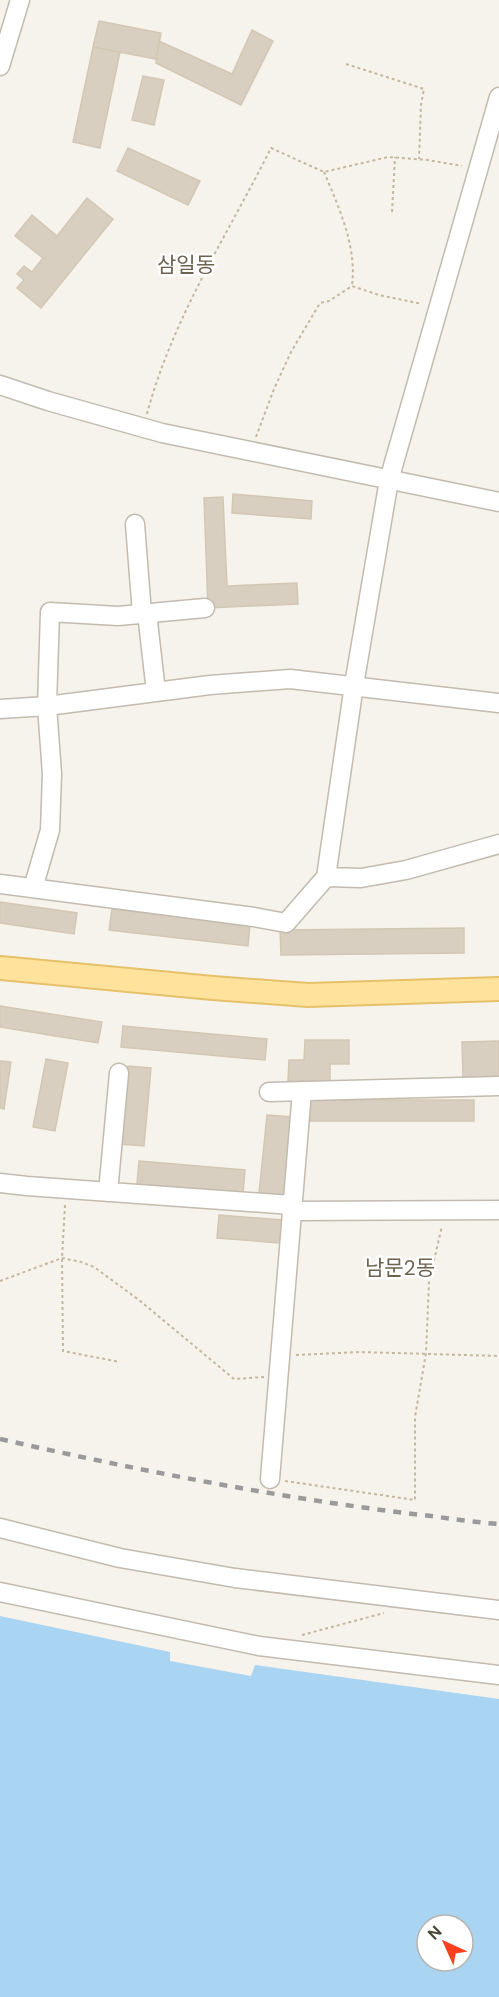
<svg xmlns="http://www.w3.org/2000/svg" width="499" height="1997" font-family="'DM Sans','Noto Sans KR',sans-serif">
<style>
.water{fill:#a9d4f2;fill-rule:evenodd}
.building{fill:#d8cfc1;stroke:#d3c7b4;stroke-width:1.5}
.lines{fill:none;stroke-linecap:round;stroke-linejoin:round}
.minor-casing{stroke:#c2bbae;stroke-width:21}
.major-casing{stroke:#e6c16a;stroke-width:26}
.path{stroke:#c4b79f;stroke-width:2;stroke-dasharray:3 3;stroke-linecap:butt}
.minor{stroke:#fff;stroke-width:18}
.major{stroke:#ffe39c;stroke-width:22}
.rail{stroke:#9a9a9a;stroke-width:4.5;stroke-dasharray:8 8;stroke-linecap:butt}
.labels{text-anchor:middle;stroke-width:5;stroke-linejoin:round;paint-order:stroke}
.neighbourhood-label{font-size:21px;fill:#6e6250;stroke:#fff}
</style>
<rect width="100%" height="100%" fill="#f6f3ec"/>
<!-- water -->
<path class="water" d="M0 1616 170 1652V1661L251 1676 255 1665 499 1699V1997H0ZM427 1925H463V1961H427Z"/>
<!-- building -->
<path class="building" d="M99 21 161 33 156 59 93 47Z
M252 30 273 41 241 105 156 63 159 41 232 74Z
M93 47 120 52 100 148 73 142Z
M143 76 164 80 154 125 132 120Z
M128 148 200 181 188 205 117 171Z
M87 198 113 219 41 308 17 288 24 280 17 274 24 266 32 272 43 258 15 236 32 215 57 236Z
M233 494 312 501 311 519 232 513Z
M223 497 227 586 297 583 298 604 208 608 204 498Z
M0 902 77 913 74 934 0 923Z
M112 909 250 925 248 946 109 930Z
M464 928V953L281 955 280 930Z
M0 1006 102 1022 98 1043 0 1027Z
M123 1026 267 1039 265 1060 121 1047Z
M305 1040H349V1064H330V1082H288L289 1060H304Z
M499 1041V1077H463L462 1042Z
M46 1059 68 1063 55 1131 33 1127Z
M0 1061 11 1062 4 1109 0 1108Z
M128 1066 151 1068 144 1146 120 1144Z
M310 1100H474V1121H310Z
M267 1115 293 1117 285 1196 259 1193Z
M139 1161 245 1170 243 1193 137 1184Z
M219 1215 282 1220 280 1243 217 1238Z"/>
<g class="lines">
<defs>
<path id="minor" d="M0 66 20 0
M0 385 48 401 162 433 499 502
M135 524 142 614
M147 613 156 692
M0 709 47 706 210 685 290 679 499 703
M326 877 361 878 406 870 499 844
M0 884 254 917 286 923 326 877 354 685 389 480 499 97
M33 888 50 830 52 774 47 706 50 612 118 616 205 608
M269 1092 499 1086
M0 1183 27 1186 292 1205
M108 1192 119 1073
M292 1211 499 1210
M270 1479 302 1091
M0 1528 120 1558 235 1578 499 1610
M0 1592 259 1646 499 1675"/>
<path id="major" d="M0 968 213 988 308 995 499 989"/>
</defs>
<!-- minor casing -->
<use href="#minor" class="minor-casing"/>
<!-- major casing -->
<use href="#major" class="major-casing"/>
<!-- path -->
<path class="path" d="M346 64 424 89 421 105 419 159
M324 172C339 208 357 246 352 286
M392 212 395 157
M147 414C172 319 228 234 271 148L324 172 388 157 428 160 462 166
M256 437 274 389 291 352 320 303 329 301 352 286 379 295 422 304
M65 1205 62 1258 63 1351 120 1362
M0 1281 62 1258 81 1262 94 1267 139 1300 234 1379 264 1377
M296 1355 360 1352 499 1356
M285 1481 415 1500V1417L426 1353 429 1282 442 1226
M302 1635 384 1613"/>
<!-- minor -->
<use href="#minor" class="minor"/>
<!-- major -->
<use href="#major" class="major"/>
<!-- rail -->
<path class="rail" d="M0 1439C137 1470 274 1497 413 1514 442 1517 470 1522 499 1524"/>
</g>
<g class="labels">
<!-- neighbourhood labels -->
<g class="neighbourhood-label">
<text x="186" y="272">삼일동</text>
<text x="400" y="1275">남문2동</text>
</g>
</g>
<!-- north arrow -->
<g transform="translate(445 1943) rotate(315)"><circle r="28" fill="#ffffff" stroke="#b7b4b0" stroke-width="1.5"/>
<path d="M0-4.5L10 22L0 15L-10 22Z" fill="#fc3f1d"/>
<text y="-9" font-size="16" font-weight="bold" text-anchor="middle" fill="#4b4439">N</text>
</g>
</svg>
